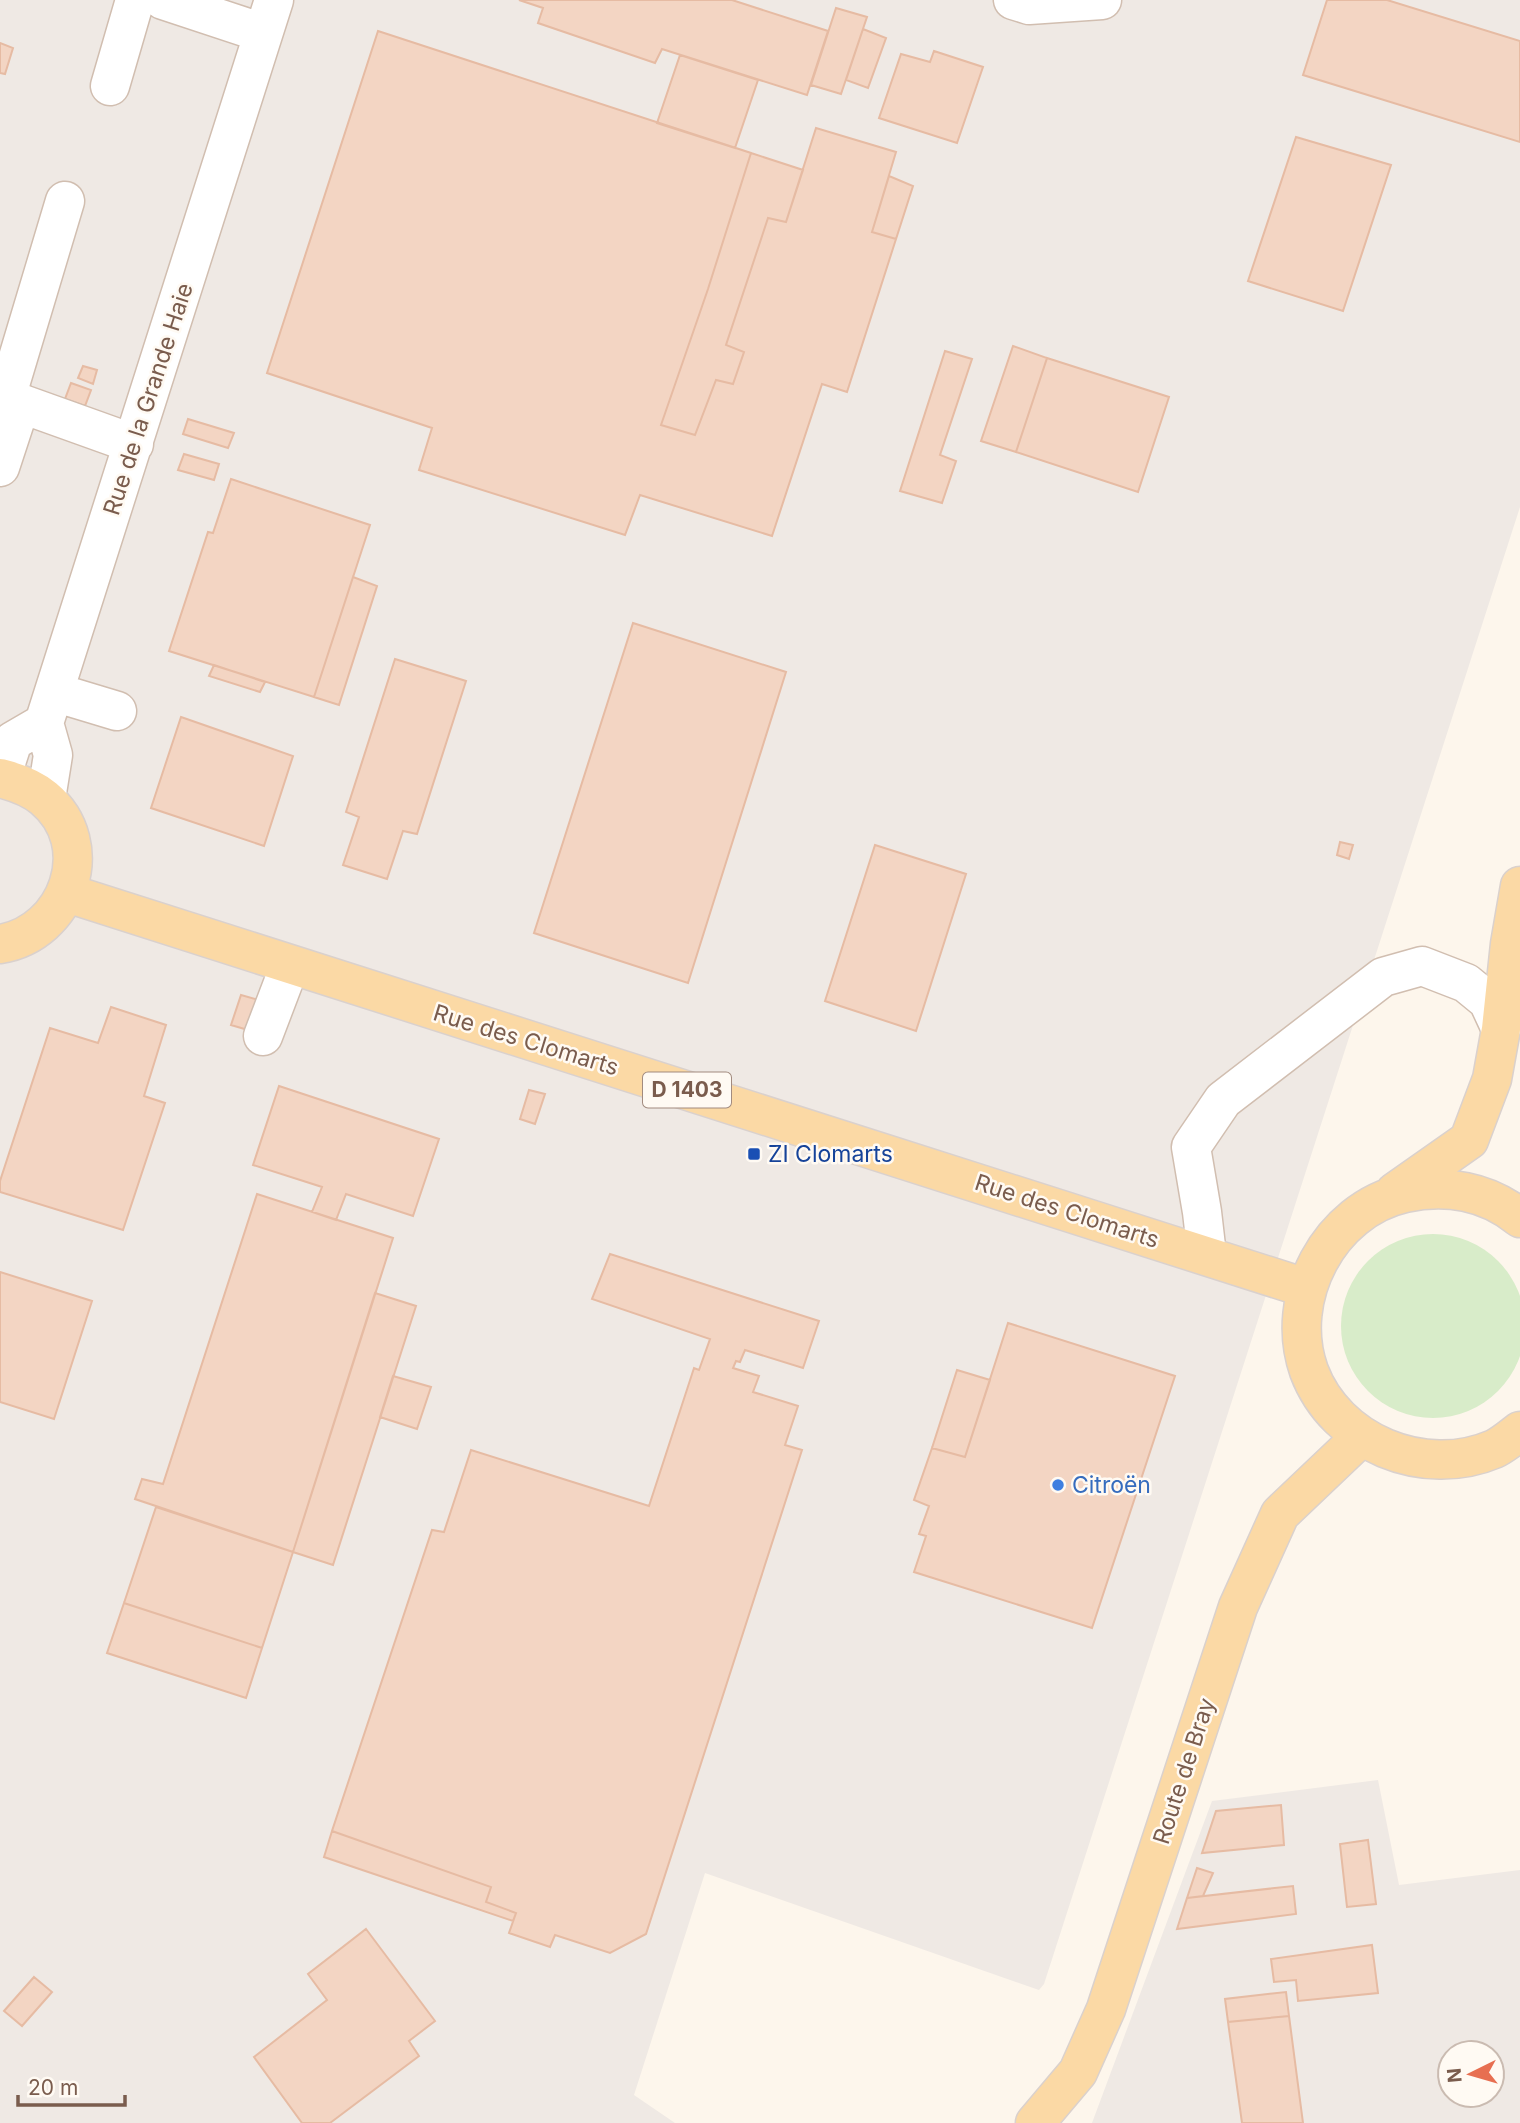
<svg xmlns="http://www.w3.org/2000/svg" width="1520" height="2123" font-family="Inter,sans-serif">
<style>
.industrial{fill:#efe9e4;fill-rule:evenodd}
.green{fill:#d8ecc9}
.building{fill:#f3d5c3;stroke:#e6bba3;stroke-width:2}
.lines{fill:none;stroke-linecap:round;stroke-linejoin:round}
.minor-casing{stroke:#d1beb0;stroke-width:41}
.major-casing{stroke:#dad1cd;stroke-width:41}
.minor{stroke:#fff;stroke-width:38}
.major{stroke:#fbd9a5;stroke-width:38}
.transit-dot{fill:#1a4fb4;stroke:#fffaf3;stroke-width:2.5}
.shop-dot{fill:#3f7fe0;stroke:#fffaf3;stroke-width:2.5}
.labels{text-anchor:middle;stroke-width:5;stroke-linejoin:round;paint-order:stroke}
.shield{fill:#fffaf3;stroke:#a28b7f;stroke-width:2}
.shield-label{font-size:21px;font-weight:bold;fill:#7a5c4d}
.street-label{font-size:23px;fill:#7a5c4d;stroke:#fffaf3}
.transit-label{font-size:23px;fill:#164399;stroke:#fffaf3;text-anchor:start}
.shop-label{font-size:23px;fill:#366cbe;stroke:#fffaf3;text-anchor:start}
</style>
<rect width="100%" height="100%" fill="#fdf6ec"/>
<!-- industrial -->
<path class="industrial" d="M0 0H1520V507L1044 1984 1039 1990 705 1873 634 2095 675 2123H0Z
M1378 1780 1399 1885 1520 1870V2123H1092L1212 1801ZM1450 2053H1492V2095H1450Z"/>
<!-- green -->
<path class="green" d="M1341 1326a92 92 0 1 1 184 0a92 92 0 1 1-184 0Z"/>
<!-- building -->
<path class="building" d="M519 0H732L828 31 807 95 662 49 655 63 538 23 543 8Z
M1327 0H1387L1520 41V142L1303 75Z
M836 8 867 17 841 94 811 85Z
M863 29 886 38 868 88 846 80Z
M378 31 751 153 708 289 661 425 695 435 716 380 733 384 744 352 726 345 768 218 786 222 816 128 896 152 872 232 896 239 847 392 822 384 772 536 640 495 625 535 419 470 432 428 267 373Z
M0 43 13 48 5 74 0 73Z
M934 51 983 67 957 143 879 118 901 54 930 62Z
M680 55 758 80 735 148 657 123Z
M1296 137 1391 165 1343 311 1248 281Z
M751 153 803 170 786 222 768 218 726 345 744 352 733 384 716 380 695 435 661 425 708 289Z
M889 176 913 186 896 239 872 232Z
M1013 346 1047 358 1016 452 981 441Z
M945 351 972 359 940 455 956 461 942 503 900 491Z
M1047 358 1169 397 1138 492 1016 452Z
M83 366 97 370 93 384 78 378Z
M71 383 91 390 85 406 65 399Z
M188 419 234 433 228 448 183 434Z
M184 454 219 464 214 480 178 470Z
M231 479 370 525 314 697 169 651 208 532 213 533Z
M353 577 377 586 339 705 314 697Z
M633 623 786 672 688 983 534 933Z
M395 659 466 681 417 834 403 831 387 879 343 865 359 817 346 812Z
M214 665 265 682 260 692 209 676Z
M181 717 293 756 264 846 151 808Z
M1340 842 1353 845 1349 859 1337 855Z
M875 845 966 874 916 1031 825 1001Z
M241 995 259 1000 248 1030 231 1025Z
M111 1007 166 1025 144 1096 165 1103 123 1230 0 1192V1181L50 1028 98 1043Z
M279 1086 439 1139 413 1216 346 1194 336 1220 312 1212 322 1187 253 1165Z
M529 1090 545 1094 535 1124 520 1119Z
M257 1194 393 1238 293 1552 135 1499 142 1479 163 1484Z
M610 1254 819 1321 803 1368 745 1350 740 1362 736 1361 733 1368 759 1376 753 1392 798 1406 785 1445 802 1450 646 1934 610 1953 555 1935 550 1947 509 1933 516 1913 486 1902 491 1887 332 1831 432 1530 444 1532 471 1450 649 1506 694 1368 699 1370 710 1339 592 1299Z
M0 1272 92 1301 54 1419 0 1402Z
M375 1293 416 1306 333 1565 293 1552Z
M1008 1323 1175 1376 1092 1628 914 1572 926 1536 919 1534 929 1506 914 1500 932 1448 965 1457Z
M957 1370 990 1380 965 1457 932 1448Z
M393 1376 431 1387 417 1429 380 1417Z
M156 1507 293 1552 262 1648 124 1603Z
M124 1603 262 1648 246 1698 107 1653Z
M1281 1805 1284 1845 1202 1853 1216 1811Z
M332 1831 491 1887 486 1902 516 1913 513 1921 324 1857Z
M1368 1840 1376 1904 1347 1907 1340 1844Z
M1197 1868 1213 1873 1203 1896 1187 1898Z
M1293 1886 1296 1914 1177 1929 1187 1898Z
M366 1929 435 2021 409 2041 419 2056 330 2123H302L254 2057 327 2000 308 1974Z
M1372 1945 1378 1993 1298 2001 1296 1980 1274 1982 1271 1959Z
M34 1977 52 1992 22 2026 4 2011Z
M1286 1992 1289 2016 1228 2022 1225 1999Z
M1289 2016 1303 2123H1242L1228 2022Z"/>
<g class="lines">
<defs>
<path id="minor" d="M163 0 263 33
M1013 0 1029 5 1102 0
M110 86 135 0
M0 396 134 444
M6 398 65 201
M0 467 21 403
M54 692 117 711
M1 778 13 741 44 723
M46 799 53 755 44 723 274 0
M263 1036 290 965
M1207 1255 1202 1212 1191 1147 1223 1100 1383 977 1422 966 1466 983 1488 1001 1501 1029"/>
<path id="major" d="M0 778C16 782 31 787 44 798 100 845 68 933 0 944
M67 893 1306 1288
M1395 1192 1469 1140 1492 1079 1501 1029 1510 944 1520 886
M1520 1218C1487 1191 1446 1184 1405 1193 1329 1210 1283 1298 1309 1371 1336 1443 1424 1479 1494 1449 1503 1445 1512 1437 1520 1431
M1035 2123 1078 2072 1106 2009 1238 1607 1280 1514 1361 1437"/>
</defs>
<!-- minor casing -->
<use href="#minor" class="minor-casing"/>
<!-- major casing -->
<use href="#major" class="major-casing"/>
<!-- minor -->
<use href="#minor" class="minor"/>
<!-- major -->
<use href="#major" class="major"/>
</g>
<!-- markers -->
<rect class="transit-dot" x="747" y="1147" width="14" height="14" rx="3.5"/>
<circle class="shop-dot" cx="1058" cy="1485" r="7"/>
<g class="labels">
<!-- shield labels -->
<rect class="shield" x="643" y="1072.5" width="88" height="35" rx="5"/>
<g class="shield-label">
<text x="687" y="1097">D 1403</text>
</g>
<!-- street labels -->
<g class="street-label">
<text transform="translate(148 399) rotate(-72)" y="8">Rue de la Grande Haie</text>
<text transform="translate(526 1040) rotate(17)" y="8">Rue des Clomarts</text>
<text transform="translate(1067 1211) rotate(18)" y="8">Rue des Clomarts</text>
<text transform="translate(1184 1771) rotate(-72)" y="8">Route de Bray</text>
</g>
<!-- transit labels -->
<g class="transit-label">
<text x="768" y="1162">ZI Clomarts</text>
</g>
<!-- shop labels -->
<g class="shop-label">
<text x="1072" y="1493">Citroën</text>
</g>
</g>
<!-- north arrow -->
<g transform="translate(1471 2074) rotate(265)"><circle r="33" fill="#fffaf3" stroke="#cabbb1" stroke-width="2"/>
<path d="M0-5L12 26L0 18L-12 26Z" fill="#e76f51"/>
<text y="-10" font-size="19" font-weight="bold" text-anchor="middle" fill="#7a5c4d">N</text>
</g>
<!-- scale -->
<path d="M18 2095v10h107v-10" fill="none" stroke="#7a5c4d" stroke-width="3.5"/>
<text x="28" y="2095" font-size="21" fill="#7a5c4d" stroke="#fffaf3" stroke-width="5" paint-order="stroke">20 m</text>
</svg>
